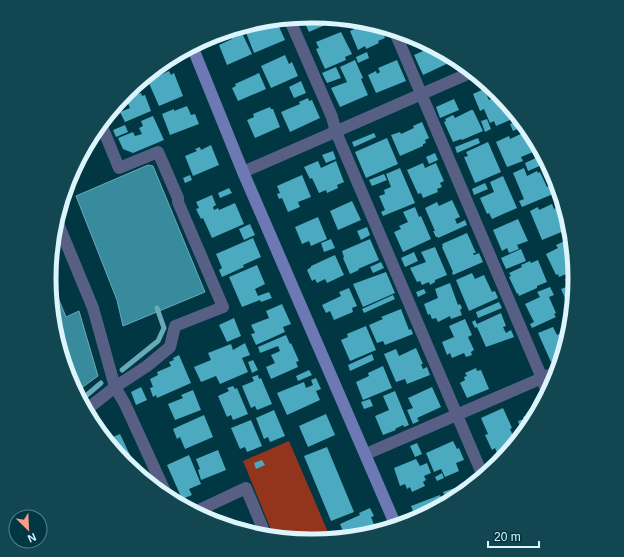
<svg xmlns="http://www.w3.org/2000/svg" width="624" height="557" font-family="Helvetica,sans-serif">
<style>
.green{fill:#93341c}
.water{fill:#388a9d;stroke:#69aaba}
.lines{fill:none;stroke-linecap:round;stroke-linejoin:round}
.stream{stroke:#69aaba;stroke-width:5}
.building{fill:#4baac0}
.street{stroke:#575f85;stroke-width:12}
.secondary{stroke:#6d78b5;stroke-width:12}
.rim{fill:none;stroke:#dcf5fc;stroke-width:5}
</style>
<rect width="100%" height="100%" fill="#003742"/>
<!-- green -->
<path class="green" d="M289 441 331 539 312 541 274 537 243 461Z"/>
<!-- water -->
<path class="water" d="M148 165 153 166 205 292 123 326 117 300 76 196Z
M50 278 66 317 79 311 98 376 83 387 66 367 55 329Z"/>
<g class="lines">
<!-- stream -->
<path class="stream" d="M122 370 158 341 164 328 157 308
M81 400 101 383"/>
</g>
<!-- building -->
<path class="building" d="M312 16 330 18 332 22 309 32 302 17Z
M276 20 285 40 254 53 245 30 254 26 255 29Z
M361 21 380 26 385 38 378 41 379 43 366 49 365 46 358 50 350 31 363 25Z
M241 31 252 54 227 65 219 45 232 39 231 35Z
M341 32 352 54 345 57 346 60 325 69 316 49 319 48 316 42Z
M220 33 223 40 210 46 207 39Z
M432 47 454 58 455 60 423 75 414 55Z
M367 52 369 58 358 63 356 57Z
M285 55 289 64 292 62 298 76 271 88 261 66Z
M170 58 172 64 153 72 166 60Z
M355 60 363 78 361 79 368 95 340 107 331 88 347 82 340 67Z
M397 60 406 81 376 93 368 75 376 71 377 74 380 72 378 68Z
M336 67 341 78 327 83 322 73Z
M169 71 171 75 174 73 183 96 159 106 148 81Z
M259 73 266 89 238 101 232 88 236 86 235 84Z
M301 81 306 93 294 98 289 87Z
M484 89 489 100 499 95 511 109 509 110 510 114 514 113 517 117 496 126 494 121 490 123 484 109 480 111 473 94Z
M141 93 142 96 145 95 151 111 125 122 120 112 130 108 127 101 134 98 133 96Z
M308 98 309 101 312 100 320 118 290 132 281 112 300 104 299 102Z
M454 99 459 110 440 118 436 107Z
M187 106 191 115 195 114 199 124 170 135 162 114 174 109V111Z
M270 107 271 109H273L280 127 255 138 247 120 254 117 253 114Z
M471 110H473L483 131 462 140 461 139 453 142 444 122 446 121 445 119 453 115 455 118Z
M153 116 164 140 133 153 123 149 118 138 133 132 135 136 142 134 139 128 143 126 141 121Z
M487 119 491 129 485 132 481 121Z
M520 120 524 126 513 131 510 124Z
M422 122 429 138 425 140 426 143 423 144V146L400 156 391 135 400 132 401 134 414 128 413 126Z
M125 125 128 132 116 137 113 130Z
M525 132 533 152 521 157 523 161 507 167 496 142 509 136 510 139Z
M374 133 376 137 354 147 352 142Z
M387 138 398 164 366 178 355 152Z
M478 138 480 143 457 153 455 147Z
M488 142 501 172 475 183 464 157 468 156 466 152Z
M211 145 219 165 193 176 185 156 197 151 195 149 200 147 201 150Z
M333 151 336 159 326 163 322 155Z
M435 153 438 160 429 164 426 157Z
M538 157 542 165 528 171 525 163Z
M318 161 321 168 336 161 344 182 337 185 338 188 327 193 326 190 319 193 312 178 310 179 304 167Z
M423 163 425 168 436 163 444 181 440 183 442 187 437 189 438 192 423 198 421 193 418 194 407 170Z
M400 168 415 203 383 216 381 212 385 210 379 196 385 194 384 190 391 187 386 174Z
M524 168 527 176 537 171 538 173 540 172 547 187 549 186 553 194 522 207 519 201 524 199 513 173Z
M384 174 387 180 372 186 369 180Z
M190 175 192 180 185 183 183 178Z
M302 175 311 197 298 202 300 207 288 212 282 198 279 199 277 194 280 193 277 186Z
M503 176 517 208 492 219 489 213 487 214 480 198 494 192 490 182Z
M485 183 488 189 474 195 472 189Z
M229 188 232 193 220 198 218 193Z
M212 195 216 205 213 207 214 210 218 208 219 210 235 203 244 224 212 238 203 218 201 219 196 209 199 208 196 202Z
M452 200 460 217 455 219 457 224 465 220 467 225 438 238V237H436L433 231H435L425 208 437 202 439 206Z
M352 201 361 220 338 230 330 211Z
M552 204 554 209 556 208 564 231 542 240 530 211 538 207 539 210Z
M415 207 419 217 421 216 431 239 403 252 394 232 401 229 399 226 408 222 403 212Z
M318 217 327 239 311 246 309 241 302 244 295 227Z
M518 219 528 241 517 245 519 249 509 253 507 248 502 251 493 230Z
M250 224 255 235 244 240 239 229Z
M367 227 370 235 361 240 357 231Z
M467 233 476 253H473L474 255 479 253 483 262 453 275 452 272H453L442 247 443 246 442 244Z
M253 238 261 257 243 265 244 267 222 277 219 270 222 268 216 254Z
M331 239 335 248 324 252 321 243Z
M370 239 379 260 358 269 359 270 350 274 343 258 344 257 342 251Z
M569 239 571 243 573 268 570 269 571 272 559 277 558 274 556 275 546 254 558 248 556 245Z
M435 247 447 275 435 280V282L430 285 429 282 422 285 420 281 417 282 410 268 426 262 421 252Z
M521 249 526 261 506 269 501 258Z
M414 252 418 261 405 267 401 258Z
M335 255 344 275 327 283 325 279 317 283 315 279 312 281 307 270 311 267V266Z
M538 260 547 282 537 286V288L519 296 518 293 517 294 509 277 511 276 509 273 522 267 521 265 530 261 531 263Z
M381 262 384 268 373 273 370 267Z
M257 265 265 284 255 289 258 296 269 292 272 298 261 302 260 300 242 307 229 277Z
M386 272 395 293 363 307 353 284Z
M472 273 475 279 484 275 492 292 495 291 498 298 469 311 456 280Z
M574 275V282L567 285 565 279Z
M450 283 458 305 460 304 462 308 460 310 462 315 451 319 450 316 438 322 436 318 432 319 430 314 428 315 424 304 438 298 435 289Z
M574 284 571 312 561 289Z
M550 287 554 295 549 297 556 313 554 314 556 317 532 328 530 324 534 322 525 304 540 297 537 292Z
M349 288 357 306 352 308 353 312 334 320 330 311 326 313 322 305 341 296 339 292Z
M424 289 426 293 418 297 416 292Z
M393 295 395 299 364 313 362 309Z
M499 302 502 308 478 318 476 312Z
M282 304 291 324 283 327 285 332 256 345 251 334 255 333 251 325 269 318 266 311Z
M401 309 409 330 411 329 413 334 385 345 383 341 377 343 369 325 383 319 381 317Z
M501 313 506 326 503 327 506 333 511 330 514 337 486 347 477 327 475 328 472 322 475 320 477 324Z
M234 318 241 336 227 342 219 325Z
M465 319 472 335 468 337 474 350 471 352 472 355 466 357 464 353 452 358 450 353 447 355 442 342 454 337 449 326Z
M366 326 376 350 350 361 341 340 348 337 347 334Z
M553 327 557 335 569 329 561 358 551 362 538 333Z
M286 335 290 344 291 343 299 361 296 362 298 367 271 379 266 367 275 363 271 355 280 351 278 346 260 353 258 347Z
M245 343 250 355 242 358 248 372 220 384 216 376 201 382 194 367 211 360 208 353 231 344 233 350Z
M416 348 423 364H421L423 369 427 367 430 375 407 384 405 379 396 382 384 354 396 349 399 356Z
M372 354 374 360 350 371 348 365Z
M179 355 191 383 157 398 156 395 153 397 150 388 153 387 150 379 158 375 157 372 171 366 169 362 174 360 173 358Z
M253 360 258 370 252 373 248 362Z
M383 366 392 388 363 400 356 382 369 376 368 373Z
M476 368 477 371 481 370 489 389 467 398 460 383 465 380 464 377 467 376 465 373Z
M309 370 312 375 298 381 296 376Z
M258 375 259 379 261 378 272 404 257 410 255 406 251 408 242 386 254 381 252 377Z
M316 378 321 389 316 391 320 400 287 415 277 393 304 382 306 388 313 385 311 380Z
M233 386 235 389 237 388 248 414 233 420 231 415 227 417 218 396 229 391 227 388Z
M141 387 147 400 136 405 131 392Z
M432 387 441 407 417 418 419 421 413 424 407 410 413 408 408 398Z
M193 390 201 410 175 420 168 404 183 398 181 395Z
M395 391 409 425 404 427 403 425 395 429 396 430 383 435 375 416 389 410 383 396Z
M370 399 373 406 364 409 361 402Z
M503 408 512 428 510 429 516 442 507 452 506 449 497 453 495 448 492 450 485 435 488 434 481 418Z
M274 410 285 436 270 442 268 437 264 439 256 418Z
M538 410 530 425 522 434 518 421 524 419 523 417Z
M326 414 335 435 308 447 299 426Z
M204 415 213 437 185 449 180 437 177 439 173 429Z
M251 420 262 446 247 452 245 447 240 449 231 428Z
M111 434 113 437 120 434 130 455 122 459 105 438Z
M453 441 457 449 459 448 464 460 456 463 459 471 445 477 441 469 434 472 426 453Z
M417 443 422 454 415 457 410 446Z
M327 447 354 512 331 521 304 456Z
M218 450 226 470 201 480 198 470 200 469 196 459Z
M189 455 201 484 189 489 192 495 182 499 167 465Z
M498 458 500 462 491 470 488 462Z
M416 459 420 466 427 463 431 473 424 476 426 480 423 482 425 486 412 492 410 487 407 489 405 484 400 486 394 468Z
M262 460 265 465 256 469 254 463Z
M442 473 444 478 437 481 435 477Z
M469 485 470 487 458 497 448 502 443 492 455 488 456 490Z
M440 495 444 504 416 519 411 506Z
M370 508 374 516 371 517 377 532 363 536 346 538 340 524 360 515 359 513Z
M244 524 247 532 231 527 233 526 234 528Z"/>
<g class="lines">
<!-- street -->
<path class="street" d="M289 18 332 117 336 132 483 476
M394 30 542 378 547 393
M243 172 472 72
M57 221 93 308 115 387 125 404 168 498
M86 410 115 387 147 366 170 347 175 326 223 307 178 202V198L158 152 119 168 101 124
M366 454 556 372
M195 512 246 488 266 536"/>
<!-- secondary -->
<path class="secondary" d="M192 46 243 172 396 526"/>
</g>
<!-- crop -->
<path d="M0 0H624V557H0ZM311 23H313A255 255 0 0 1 568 278V279A255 255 0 0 1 313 534H311A255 255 0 0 1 56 279V278A255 255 0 0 1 311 23Z" fill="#124651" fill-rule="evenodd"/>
<path class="rim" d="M311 23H313A255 255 0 0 1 568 278V279A255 255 0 0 1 313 534H311A255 255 0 0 1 56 279V278A255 255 0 0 1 311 23Z"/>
<!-- north arrow -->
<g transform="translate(28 529) rotate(156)"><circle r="19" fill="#003742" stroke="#58838c"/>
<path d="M0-3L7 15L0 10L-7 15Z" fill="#f49e88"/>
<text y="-6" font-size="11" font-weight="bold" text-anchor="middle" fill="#dcf5fc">N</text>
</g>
<!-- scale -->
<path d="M488 541v6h51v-6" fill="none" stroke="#dcf5fc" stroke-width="2"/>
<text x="494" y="541" font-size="12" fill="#dcf5fc" stroke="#003742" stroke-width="3" paint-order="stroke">20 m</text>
</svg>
